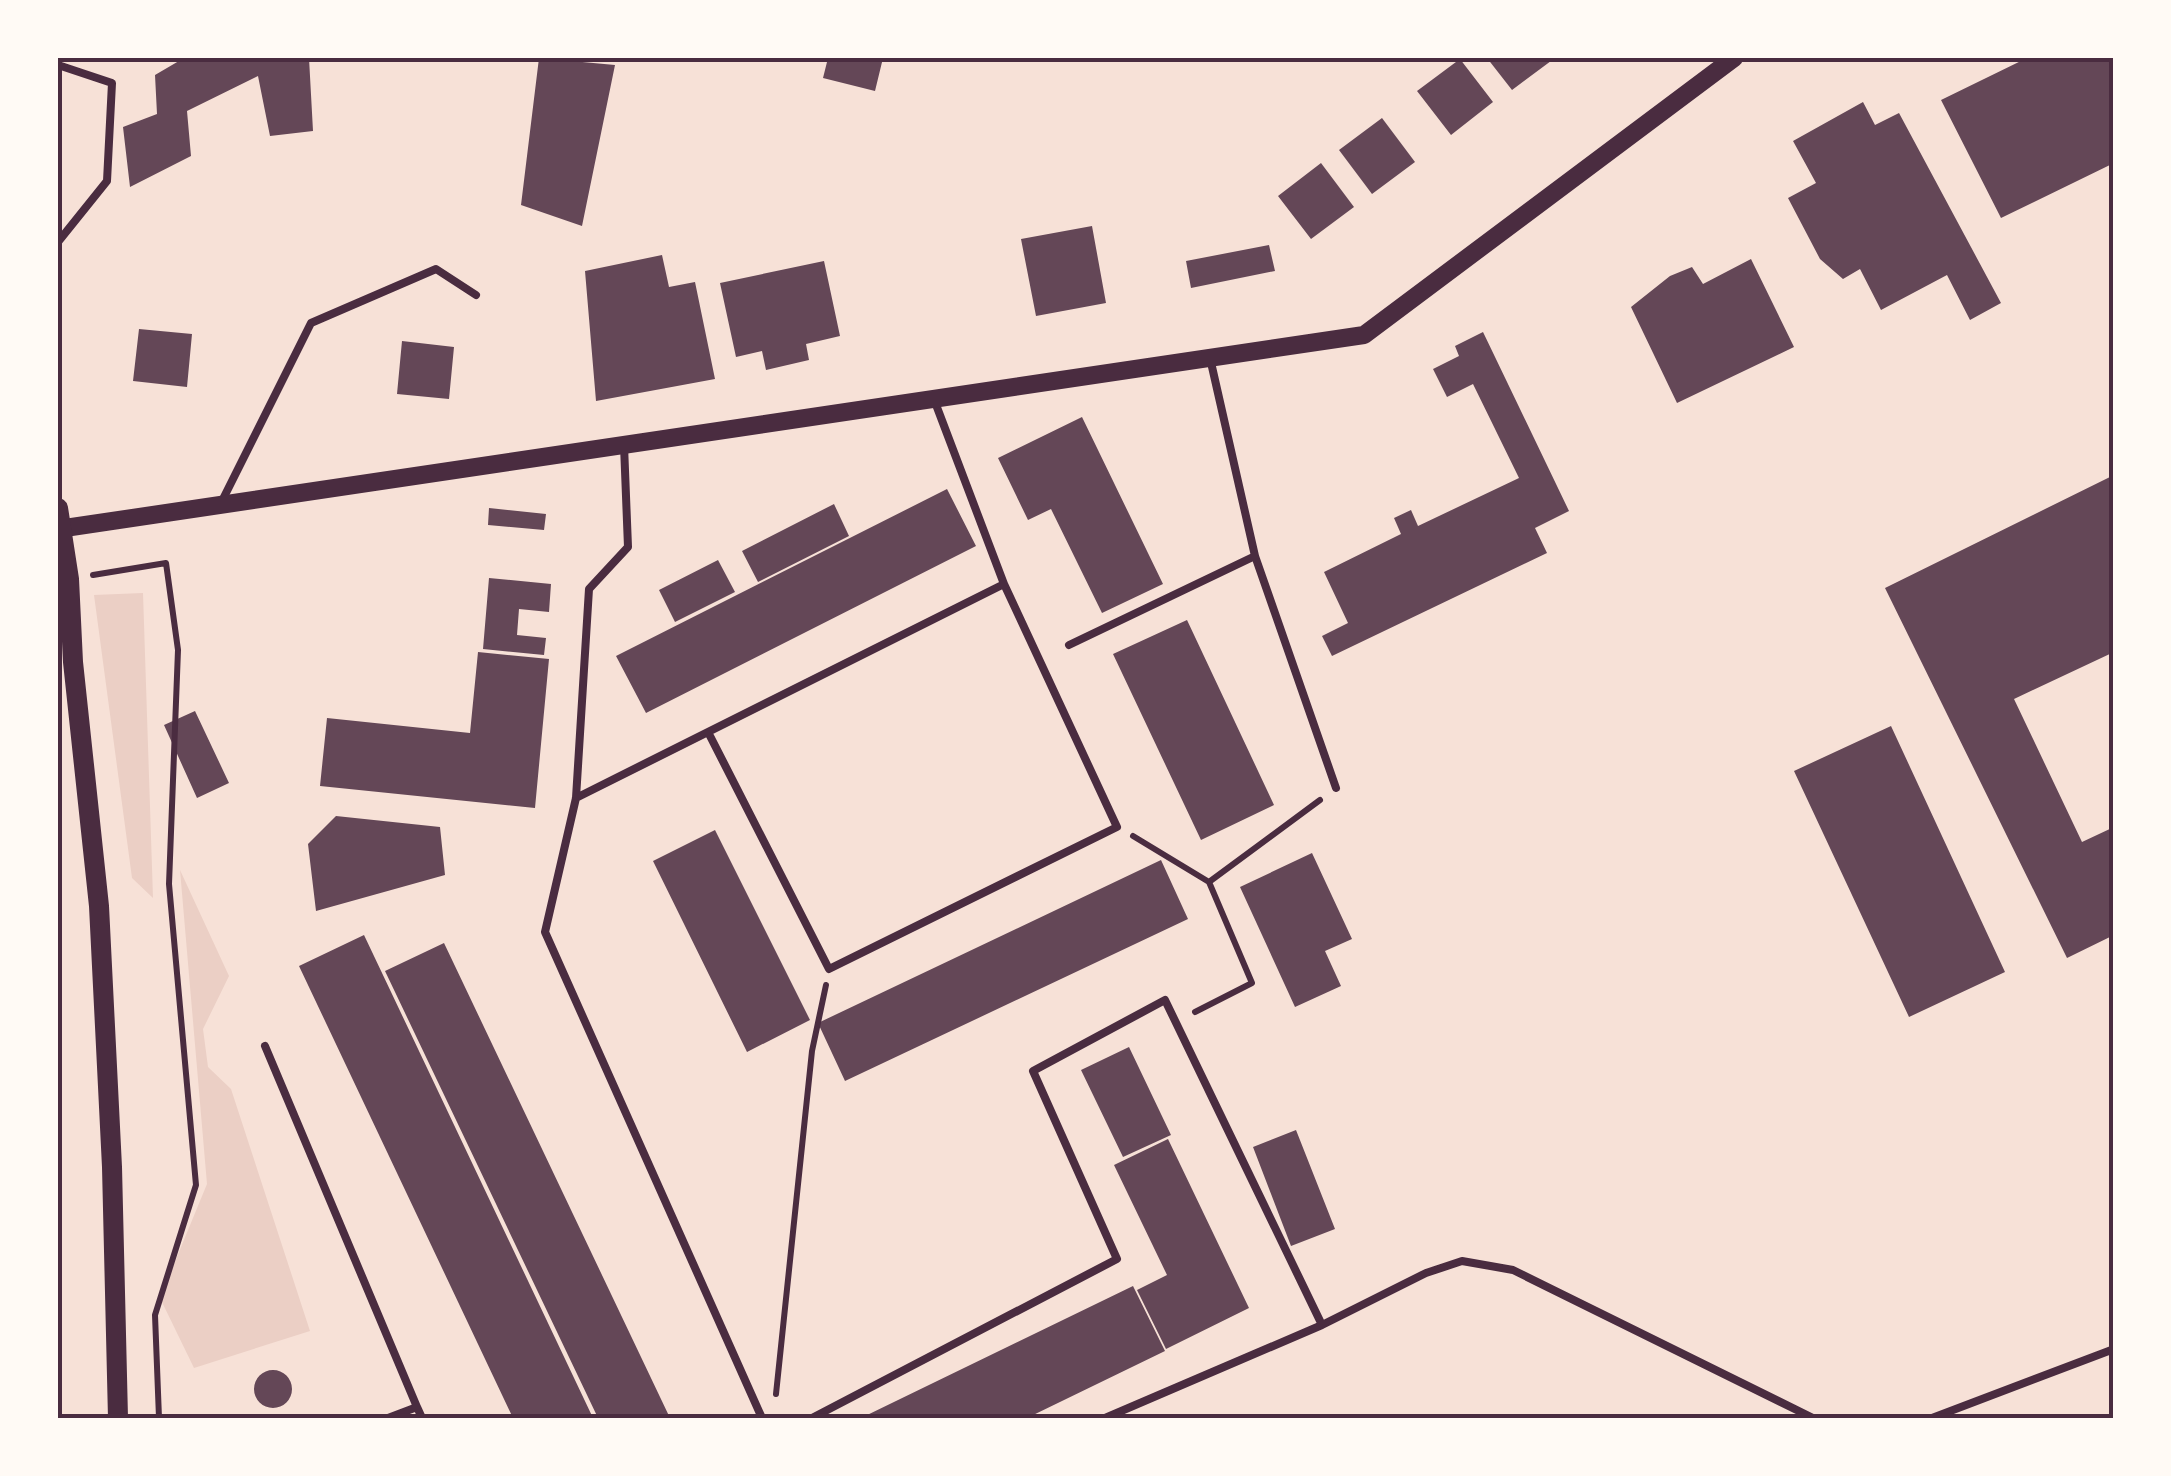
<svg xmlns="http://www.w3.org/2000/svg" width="2171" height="1476" font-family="'Noto Sans',sans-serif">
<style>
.green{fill:#ebcfc5}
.building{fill:#644757}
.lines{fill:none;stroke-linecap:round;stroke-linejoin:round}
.path{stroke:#4a2c40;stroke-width:6}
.service{stroke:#4a2c40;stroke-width:8}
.tertiary{stroke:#4a2c40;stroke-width:18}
.secondary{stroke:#4a2c40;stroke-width:20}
.neatline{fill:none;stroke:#4a2c40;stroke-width:4}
</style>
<rect width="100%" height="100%" fill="#f7e1d7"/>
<!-- green -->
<path class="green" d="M143 593 153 898 132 878 94 595Z
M180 870 229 976 203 1029 208 1067 231 1089 310 1331 194 1368 160 1298 207 1184Z"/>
<!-- building -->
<path class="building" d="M184 58H309L313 131 270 136 258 76 187 111 191 156 130 187 123 127 157 114 155 75Z
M539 58 615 65 582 226 521 205Z
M828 58H883L875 91 823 78Z
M1487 58H1555L1512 90Z
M2027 58H2114V163L2001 218 1941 100Z
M1460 59 1493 102 1451 135 1417 91Z
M1863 102 1875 125 1899 113 2001 303 1970 320 1947 275 1881 310 1860 269 1843 279 1820 259 1788 198 1816 183 1793 141Z
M1382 118 1415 162 1372 194 1339 150Z
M1321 163 1354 207 1311 239 1278 196Z
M1092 226 1106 303 1036 316 1021 239Z
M1269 245 1275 271 1191 288 1186 261Z
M662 255 669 287 695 282 715 379 596 401 585 271Z
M1751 259 1794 347 1677 403 1631 307 1670 276 1692 267 1703 284Z
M824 261 840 336 806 344 809 360 766 370 762 351 736 357 720 283Z
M139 329 192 334 187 387 133 381Z
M1483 332 1569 511 1535 528 1547 553 1332 656 1322 636 1348 623 1324 572 1401 534 1394 518 1411 510 1418 526 1519 478 1473 384 1447 397 1433 369 1459 356 1455 346Z
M402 341 454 347 449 399 397 394Z
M1082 417 1163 584 1102 613 1051 509 1028 520 998 458Z
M2114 475V652L2014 699 2082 842 2114 827V935L2067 958 1885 588Z
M947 489 976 546 646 713 616 656Z
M834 504 849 536 758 582 742 551Z
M489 508 546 514 544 530 488 525Z
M718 560 735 592 675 622 659 590Z
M489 578 551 584 549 612 519 609 517 635 546 638 544 655 483 649Z
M1187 620 1274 805 1201 840 1113 654Z
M478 652 549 659 535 808 320 786 327 718 470 733Z
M195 711 229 783 197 798 164 725Z
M1891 726 2005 972 1909 1017 1794 771Z
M336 816 440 827 445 875 316 911 308 844Z
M715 830 810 1020 747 1052 653 861Z
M1312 853 1352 939 1325 951 1341 986 1295 1007 1240 887Z
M1161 860 1188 919 845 1081 818 1023Z
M364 935 593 1418H513L299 966Z
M444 943 670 1418H598L385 971Z
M1129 1047 1171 1135 1123 1157 1081 1070Z
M1296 1130 1335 1229 1291 1246 1253 1147Z
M1168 1139 1249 1308 1166 1349 1137 1290 1167 1275 1114 1165Z
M1133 1286 1165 1351 1027 1418H861Z
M254 1389a19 19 0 1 1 38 0a19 19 0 1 1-38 0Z"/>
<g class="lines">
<!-- path -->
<path class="path" d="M93 575 166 563 178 650 169 884 196 1185 155 1315 159 1418
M1133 836 1209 882
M1195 1012 1252 983 1209 882 1320 800
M776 1394 812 1051 826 985"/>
<!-- service -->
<path class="service" d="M58 65 112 83 107 181 58 242
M624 445 628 547 589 589 576 798 545 932 762 1418
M222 501 311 323 436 269 476 295
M1255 556 1336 788
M1069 645 1255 556 1210 358
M708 732 829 969 1117 827 1004 584 935 402
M576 798 1004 584
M265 1046 417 1407
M388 1418 417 1407 422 1418
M812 1418 1117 1259 1033 1071 1165 1000 1322 1325
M1105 1418 1322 1325 1426 1273 1462 1261 1513 1270 1813 1418
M1932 1418 2114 1349"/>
<!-- tertiary -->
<path class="tertiary" d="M58 529 1364 335 1734 58"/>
<!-- secondary -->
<path class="secondary" d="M58 508 69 579 73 662 99 906 112 1167 118 1418"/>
</g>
<!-- border -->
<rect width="2171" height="1476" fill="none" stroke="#fffaf5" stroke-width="120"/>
<rect x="60" y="60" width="2051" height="1356" class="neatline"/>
</svg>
